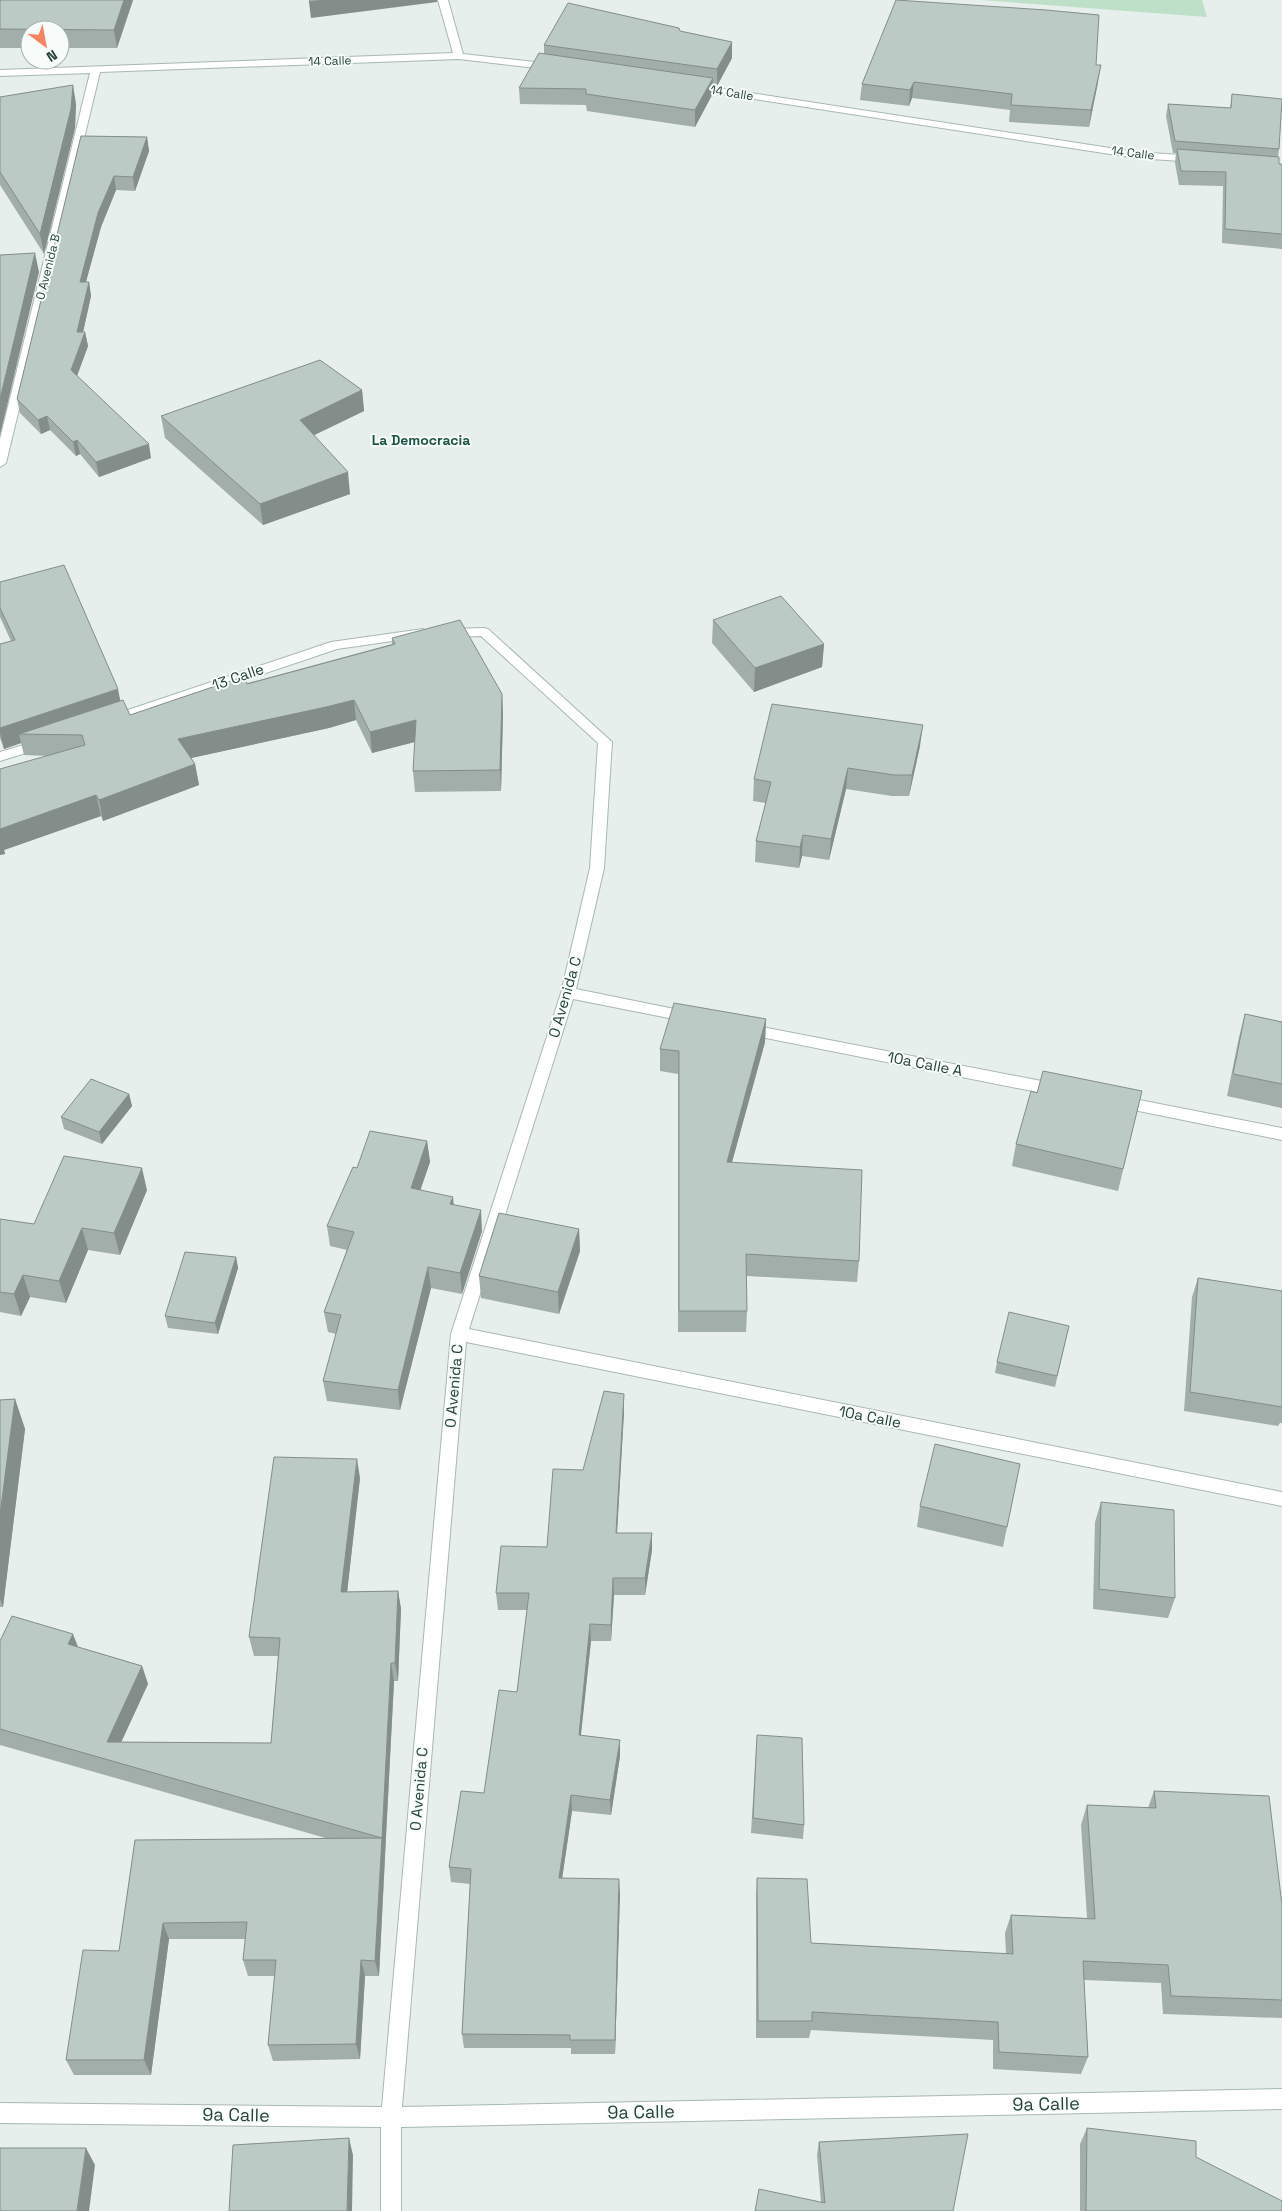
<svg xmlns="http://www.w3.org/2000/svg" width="1282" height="2211" font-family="'Space Grotesk',sans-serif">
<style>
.green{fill:#bfe0c8}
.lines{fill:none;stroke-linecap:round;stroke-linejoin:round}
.minor-casing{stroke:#a8b8b2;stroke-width:2}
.minor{fill:#fff;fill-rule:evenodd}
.wall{fill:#a1aea9}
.shaded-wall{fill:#838d89}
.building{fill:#bbcac4;stroke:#838d89}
.labels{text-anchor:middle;stroke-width:4;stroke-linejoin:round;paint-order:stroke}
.far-street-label{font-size:12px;fill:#24423a;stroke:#f7fbf9}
.far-neighbourhood-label{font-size:14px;font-weight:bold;fill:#1f5548;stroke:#f7fbf9}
.street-label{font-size:15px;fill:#24423a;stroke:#f7fbf9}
.near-street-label{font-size:18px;fill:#24423a;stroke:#f7fbf9}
</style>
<rect width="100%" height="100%" fill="#e6efeb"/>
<!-- green -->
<path class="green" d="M980 0H1202L1207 17Z"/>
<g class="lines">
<defs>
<path id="minor" d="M438 0H448L463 54 553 64 558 67 553 70 459 59 100 72 6 463 0 467V439L90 73 0 76V70L453 53Z
M692 84 1136 152 1196 156 1201 159 1196 162 1136 158 689 89 687 87Z
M484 628 488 629 612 742 604 868 576 989 689 1012 694 1013 696 1017 694 1021 689 1022 573 999 469 1329 1282 1492V1506L466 1342 402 2107 1282 2089V2109L401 2127V2211H381V2127L0 2123V2103L382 2107 451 1334 561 993 590 868 598 743 481 636 449 637 443 633 449 629Z
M423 629 429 633 427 636 337 649 114 724 109 725 102 721 104 718 331 642Z
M43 739 50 743 48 746 0 761V752Z
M746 1024 1057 1084 1062 1086 1064 1090 1062 1094 1057 1096 746 1034 741 1033 739 1029 741 1025Z
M1119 1096 1282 1128V1140L1114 1106 1112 1102 1114 1098Z"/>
</defs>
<!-- minor casing -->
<use href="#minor" class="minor-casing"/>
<!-- minor -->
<use href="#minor" class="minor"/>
</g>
<!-- wall -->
<path class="wall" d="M0 0H133L117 48H60V30H30V48H0Z
M680 31 732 58 717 86 712 85V95L695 127 587 111 586 105 520 104 519 88 544 54V45Z
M1096 65 1098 82 1089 127 1009 122 1010 110 912 98 909 106 860 100 862 84Z
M1232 94 1279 149 1278 157 1279 164H1282V249L1222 243 1223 186 1179 185 1175 163 1176 153H1173L1166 116 1168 104 1230 108Z
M0 97 76 104 75 128 44 254 0 185Z
M81 136 147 137 149 151 135 191 116 190 101 227 86 282H89L91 296 83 332H85L88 346 77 376 151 458 99 477 80 454 76 456 50 430 41 434 20 413 17 399Z
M362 390 364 411 314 435 350 494 263 525 165 438 161 416Z
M0 582 121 701 130 715 392 644V638L502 694 503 715 501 791 415 792 413 771 415 742 372 753 356 720 329 728 191 758 195 764 199 785 103 821 101 816 4 850 5 854 0 855 49 756 24 755 21 743 4 749 0 738V644L11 641 0 617Z
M713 620 824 644 822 667 754 692 712 643Z
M920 746 909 796H892L846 789 829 860 802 856 799 868 755 862 756 841 766 803 753 801 754 779Z
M1245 1014 1282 1022V1108L1227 1096 1239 1037Z
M766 1019 765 1042 732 1162 859 1261 857 1282 747 1276V1311L746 1332H678V1074L660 1071V1049Z
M1142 1091 1118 1191 1012 1166 1016 1144 1037 1093Z
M129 1094 132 1106 102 1144 64 1129 61 1117Z
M427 1141 430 1162 420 1189 454 1205 482 1231 462 1294 431 1288 400 1410 327 1401 323 1381 336 1334 328 1332 324 1312 347 1250 330 1246 327 1226 357 1168Z
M147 1190 120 1255 88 1250 66 1303 30 1297 21 1316 0 1312V1219L34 1224Z
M579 1229 580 1251 559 1314 481 1298 479 1276Z
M236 1257 238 1268 218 1334 168 1328 165 1316Z
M1198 1278 1282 1291V1423H1280L1278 1426 1184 1411 1192 1297Z
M1069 1326 1055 1387 995 1373 997 1362Z
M15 1399 25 1429 3 1607H0V1400Z
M624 1412 617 1533 652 1550 645 1595H614L611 1641H591L581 1735 620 1756 611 1815 572 1811 562 1878 620 1894 615 2054H571V2048H464L462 2034 470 1884 451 1882 449 1867 484 1793 517 1692 527 1610H498L496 1593 547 1547 583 1470Z
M1020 1464 1003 1547 917 1527 920 1506Z
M360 1478 347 1592 398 1591 401 1609 398 1681H394L379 1976H365L360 2059 273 2061 268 2045 275 1976H248L243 1960 246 1939H169L151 2075H74L66 2060 119 1951 135 1840 329 1839 0 1745V1641L78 1647 142 1666 148 1684 121 1742 271 1743 278 1656H254L249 1637Z
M1101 1502 1175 1598 1168 1618 1093 1609 1095 1522Z
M756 1749 804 1825 803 1839 751 1833Z
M1154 1791 1282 2000V2018L1163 2014 1161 1983 1084 1980 1088 2057 1081 2074 993 2069V2040L811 2030 809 2038H756V1897L757 1878 811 1943 1006 1954 1005 1933 1011 1915 1087 1918 1081 1825 1087 1805 1148 1808Z
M1087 2128 1196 2157 1282 2211H1080V2144Z
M819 2142 953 2211H755L821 2202 817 2155Z"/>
<!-- shaded-wall -->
<path class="shaded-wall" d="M124 0H133L117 48 114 30Z
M324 0H437V2L311 18 309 2Z
M732 42V58L717 86V69Z
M1101 65 1098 82 1089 127 1091 110Z
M713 78 712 95 695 127V110Z
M914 82 912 98 909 106 910 90Z
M73 85 76 104 75 128 44 254 40 234Z
M147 137 149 151 135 191 133 177Z
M114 176 116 190 101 227 82 296 80 282 98 213Z
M35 253 39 272 0 435V399Z
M89 282 91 296 80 346 77 332Z
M85 332 88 346 74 384 71 370Z
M362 390 364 411 302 441 300 420Z
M47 416 50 430 41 434 38 420Z
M77 440 80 454 76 456 73 442Z
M149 444 151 458 99 477 96 462Z
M348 472 350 494 263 525 260 504Z
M824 644 822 667 754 692 755 668Z
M118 689 122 709 19 734 21 743 4 749 0 733V728Z
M502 694 503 715 501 791 500 770Z
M354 700 356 720 329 728 182 760 178 739Z
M416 720 418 741 372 753 370 732Z
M923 725 920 746 909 796 912 775Z
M195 764 199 785 103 821 99 800Z
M848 768 846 789 829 860 831 839Z
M96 795 101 816 4 850 5 854 0 855V829Z
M803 835 802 856 799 868 800 847Z
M766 1019 765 1042 726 1184 727 1162Z
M129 1094 132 1106 102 1144 99 1132Z
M427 1141 430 1162 414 1209 411 1188Z
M142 1168 147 1190 120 1255 114 1233Z
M453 1197 455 1218 450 1204Z
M481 1210 482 1231 462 1294 460 1273Z
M82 1228 88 1250 66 1303 59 1281Z
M579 1229 580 1251 559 1314 558 1292Z
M236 1257 238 1268 218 1334 215 1323Z
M428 1267 431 1288 400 1410 398 1390Z
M23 1275 30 1297 21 1316 14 1294Z
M624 1394V1412L616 1550V1533Z
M15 1399 25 1429 3 1607 0 1599V1515Z
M357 1459 360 1478 345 1611 341 1592Z
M652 1533V1550L645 1595V1578Z
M613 1578 614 1595 611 1641V1625Z
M398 1591 401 1609 398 1681 395 1663Z
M590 1624 591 1641 579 1751V1735Z
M73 1634 80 1652 68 1644Z
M391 1663 394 1681 385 1854 382 1838Z
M142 1666 148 1684 113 1760 107 1742Z
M620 1740V1756L611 1815 610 1800Z
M571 1795 572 1811 560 1893 559 1878Z
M382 1838 385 1855 379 1976 375 1961Z
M619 1879 620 1894 615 2054V2040Z
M163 1923 169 1939 151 2075 144 2060Z
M361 1960 365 1976 360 2059 356 2044Z
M349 2138 353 2155 352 2211H347Z
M86 2148 95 2165 89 2211H77Z"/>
<!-- building -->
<path class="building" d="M0 0H124L114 30 0 29Z
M310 0H324L309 2Z
M896 0 1046 10 1099 15 1096 65H1101L1091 110 1011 105 1012 94 914 82 910 90 862 84Z
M568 3 679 28 680 31 732 42 717 69 544 45Z
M539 53 713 78 695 110 586 94V89L519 88Z
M73 85 71 109 40 234 0 172V97Z
M1232 94 1282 99 1279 149 1175 141 1168 104 1231 108Z
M81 136 147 137 133 177 114 176 98 213 80 282H89L77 332H85L71 370 149 444 96 462 77 440 73 442 47 416 38 420 17 399Z
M1177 149 1279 157V164H1282V234L1225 229 1226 172 1181 171Z
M35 253 0 399V255Z
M320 360 362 390 300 420 348 472 260 504 161 416Z
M64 565 118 689 0 728V644L15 640 0 608V582Z
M781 596 824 644 755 668 713 620Z
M460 620 502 694 500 770 413 771 416 720 370 732 354 700 326 707 178 739 195 764 99 800 96 795 0 829V769L85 745 82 735 19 734 123 700 130 715 245 676 247 684 395 644 392 638Z
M772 704 923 725 912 775H894L848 768 831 839 803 835 800 847 756 841 771 782 754 779Z
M674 1003 766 1019 727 1162 862 1170 859 1261 746 1254 747 1311H679V1051L660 1049Z
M1245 1014 1282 1022V1084L1233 1074Z
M1043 1071 1142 1091 1123 1169 1016 1144 1031 1091 1037 1093Z
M91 1079 129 1094 99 1132 61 1117Z
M370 1131 427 1141 411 1188 453 1197 450 1204 481 1210 460 1273 428 1267 398 1390 323 1381 341 1315 324 1312 354 1232 327 1226 353 1167 357 1168Z
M64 1156 142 1168 114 1233 82 1228 59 1281 23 1275 14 1294 0 1292V1219L34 1224Z
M499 1213 579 1229 558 1292 479 1276Z
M185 1252 236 1257 215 1323 165 1316Z
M1198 1278 1282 1291V1407L1190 1392Z
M1009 1312 1069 1326 1057 1376 997 1362Z
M604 1391 624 1394 616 1533H652L645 1578H613L611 1625 590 1624 579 1735 620 1740 610 1800 571 1795 559 1878 619 1879 615 2040H570V2035L462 2034 471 1869 449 1867 461 1791 484 1793 499 1690 517 1692 529 1593H496L501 1546 547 1547 553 1469 583 1470Z
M15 1399 0 1515V1400Z
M935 1444 1020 1464 1007 1527 920 1506Z
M274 1457 357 1459 341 1592 398 1591 395 1663H391L382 1838 0 1729V1641L12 1616 73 1634 68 1644 142 1666 107 1742 271 1743 280 1638 249 1637Z
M1101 1502 1174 1510 1175 1598 1099 1589Z
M757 1735 802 1738 804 1825 753 1818Z
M1154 1791 1269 1796 1282 1905V2000L1171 1996 1168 1965 1083 1961 1088 2057 999 2052 998 2022 812 2012V2021H758L757 1878 807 1879 811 1943 1013 1954 1011 1915 1095 1919 1087 1805 1156 1808Z
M382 1838 375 1961 361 1960 356 2044 268 2045 276 1960H243L247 1922 163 1923 144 2060H66L83 1950 119 1951 135 1840Z
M1087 2128 1196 2141V2157L1282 2201V2211H1086Z
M968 2134 953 2211H755L759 2189 825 2203 819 2142Z
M349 2138 347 2211H229L233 2145Z
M0 2148H86L77 2211H0Z"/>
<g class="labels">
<!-- far-street labels -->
<g class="far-street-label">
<text transform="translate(330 61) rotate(-2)" y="4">14 Calle</text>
<text transform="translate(732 93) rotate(9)" y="4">14 Calle</text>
<text transform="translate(1133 153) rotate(7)" y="4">14 Calle</text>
<text transform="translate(48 267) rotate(-76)" y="4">0 Avenida B</text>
</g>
<!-- far-neighbourhood labels -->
<g class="far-neighbourhood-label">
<text x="421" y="445">La Democracia</text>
</g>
<!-- street labels -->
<g class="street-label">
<text transform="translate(238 677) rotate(-19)" y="5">13 Calle</text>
<text transform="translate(565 997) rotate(-74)" y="5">0 Avenida C</text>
<text transform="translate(925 1064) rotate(11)" y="5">10a Calle A</text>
<text transform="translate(454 1386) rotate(-85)" y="5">0 Avenida C</text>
<text transform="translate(870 1417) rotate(11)" y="5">10a Calle</text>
<text transform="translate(419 1789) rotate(-85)" y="5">0 Avenida C</text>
</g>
<!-- near-street labels -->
<g class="near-street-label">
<text transform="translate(1046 2104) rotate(-1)" y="6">9a Calle</text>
<text transform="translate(641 2112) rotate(-1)" y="6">9a Calle</text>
<text transform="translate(236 2115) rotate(1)" y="6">9a Calle</text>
</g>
</g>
<!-- north arrow -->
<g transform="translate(45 45) rotate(148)"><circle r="24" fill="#f7fbf9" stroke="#a3b1ad"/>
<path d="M0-4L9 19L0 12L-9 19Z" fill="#f4845f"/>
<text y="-8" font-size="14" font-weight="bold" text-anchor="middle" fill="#24423a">N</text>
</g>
</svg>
